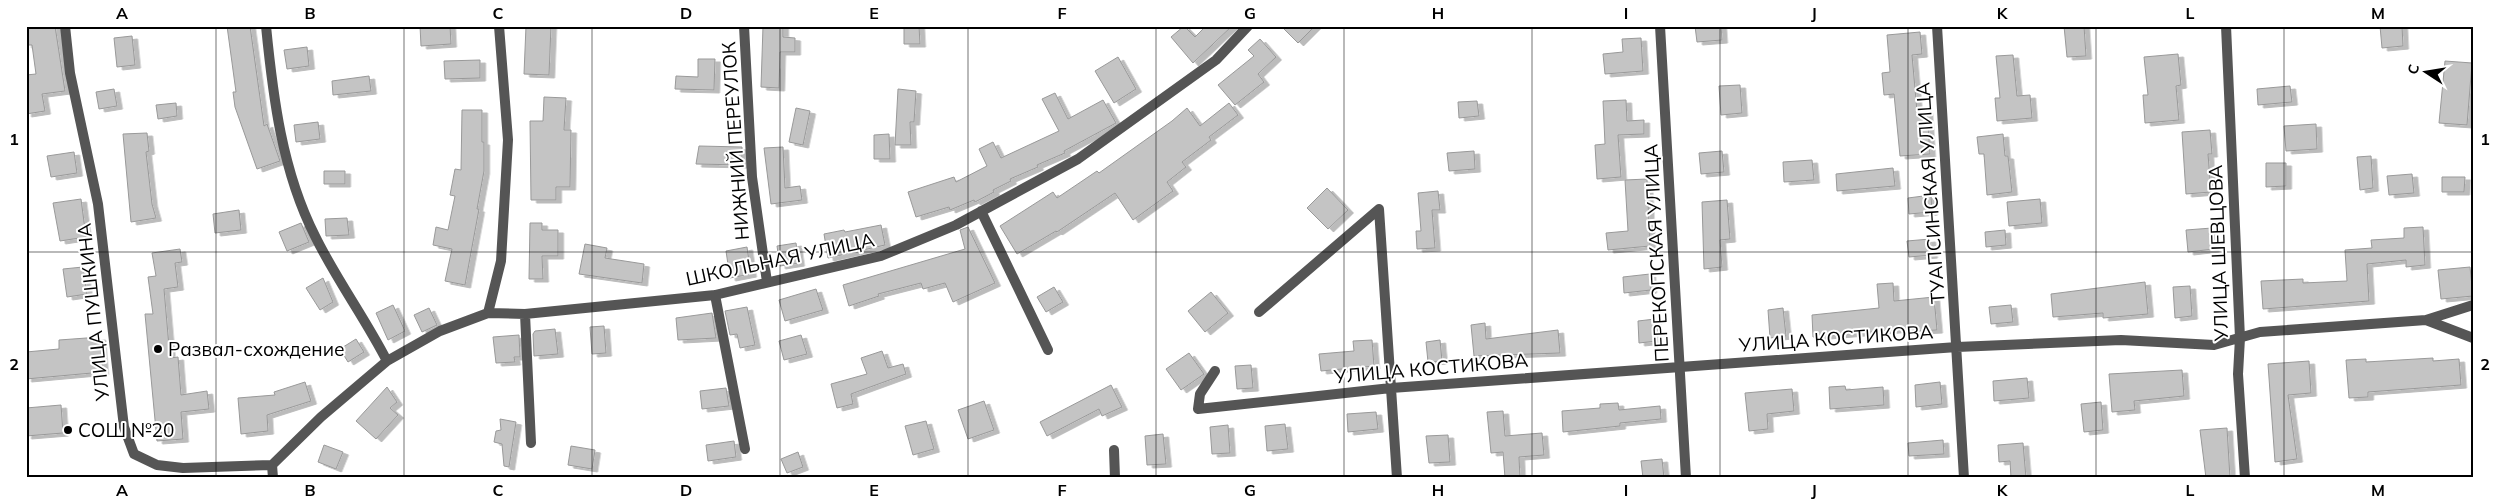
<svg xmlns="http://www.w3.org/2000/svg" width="2499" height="504" font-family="Mulish,sans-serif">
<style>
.building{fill:#c4c4c4;stroke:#999;filter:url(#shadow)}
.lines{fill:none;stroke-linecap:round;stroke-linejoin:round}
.street{stroke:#555;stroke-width:10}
.grid{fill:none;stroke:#000;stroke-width:1;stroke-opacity:0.55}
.poi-dot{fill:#000;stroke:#fff;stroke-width:2}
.labels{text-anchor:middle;stroke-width:4;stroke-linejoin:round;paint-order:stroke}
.street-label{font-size:19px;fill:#000;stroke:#fff}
.poi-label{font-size:19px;fill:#000;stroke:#fff;text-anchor:start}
.neatline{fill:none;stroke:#000;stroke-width:2}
.grid-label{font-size:16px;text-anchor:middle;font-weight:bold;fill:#000}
</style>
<defs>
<filter id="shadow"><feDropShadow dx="5.5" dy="3" stdDeviation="0" flood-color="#0004"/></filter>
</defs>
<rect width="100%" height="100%" fill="#fff"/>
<!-- building -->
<path class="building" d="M43 26H55L65 91 42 94 45 111 26 114V75L36 74 32 45H26V29Z
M227 26H250L264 126 267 124 280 161 257 169 235 107 233 92H236Z
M420 26H450L451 44 421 46Z
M526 26H551L549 75 524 74Z
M763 26H783V37L795 38V52H780L779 88 761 87Z
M904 26H919L920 44H904Z
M1184 26 1195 37 1206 26H1232L1193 63 1171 37Z
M1281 26H1315L1298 43Z
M1695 26H1721L1722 40 1697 42Z
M2064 26H2084L2086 56 2067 57Z
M2380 26H2402L2403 46 2382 48Z
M1920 32 1922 54 1912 55 1917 111 1927 110 1930 154 1900 156 1894 94 1884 95 1882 73 1890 72 1887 35Z
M132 36 135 65 117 67 114 38Z
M1641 38 1643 71 1605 74 1603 54 1623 52 1622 39Z
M1260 39 1276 57 1258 74 1264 82 1235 105 1218 85 1254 56 1248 50Z
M307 47 309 66 287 69 284 50Z
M2178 54 2181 85 2176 86 2179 120 2145 123 2143 95H2148L2144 57Z
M2013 55 2017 96 2030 95 2032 118 1997 121 1995 98H2000L1996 56Z
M1118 57 1136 89 1114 103 1095 71Z
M698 59H715L714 90 675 89 676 76 698 77Z
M480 60V78L445 79 444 61Z
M2445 61 2472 63 2467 125 2439 123Z
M369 76 371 91 333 95 332 81Z
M1740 85 1742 113 1721 115 1719 86Z
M2290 86 2292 102 2258 105 2257 89Z
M114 89 117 106 99 109 96 92Z
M898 89 916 91 914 122H910L911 145H895Z
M1055 93 1068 119 1103 100 1116 123 1064 151 1065 153 1037 165 1038 167 1010 179 1011 181 993 190 994 192 975 202 974 200 950 210 949 207 916 217 908 192 954 177 956 182 987 166 979 149 993 142 1001 158 1059 131 1042 99Z
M544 97 566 98 564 130H571L570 187H556V200H531L530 121H543Z
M1626 100 1627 121 1644 120V134L1618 135 1621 177 1597 179 1595 145 1605 144 1603 101Z
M1477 101 1479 116 1459 118 1458 102Z
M176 103 177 116 158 119 156 105Z
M1229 103 1238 115 1209 137 1211 140 1182 162 1186 167 1167 182 1173 191 1133 220 1115 193 1057 232 1056 231 1017 254 1000 226 1053 192 1057 198 1097 171 1099 173 1172 121 1187 108 1200 126Z
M796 108 810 111 803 145 789 142Z
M462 110H482V142H484V171L477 209H479L465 285 445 281 452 249 433 245 436 227 448 230 455 196 450 195 455 169 461 170Z
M318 122 320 139 296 142 294 125Z
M2316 124 2317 149 2286 151 2284 126Z
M2210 130 2212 154H2208L2211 192 2186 194 2182 132Z
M147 133 149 151 146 152 152 204 156 218 131 222 123 134Z
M889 134 890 159H874V135Z
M2003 134 2005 156H2008L2012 192 1987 195 1984 154H1979L1977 137Z
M699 146 742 147V165L696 164Z
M783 147 785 188 800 186 802 200 771 204 764 148Z
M1474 151 1475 169 1449 171 1447 153Z
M1722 151 1724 172 1701 174 1699 153Z
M74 152 77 173 51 177 47 156Z
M2371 156 2373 188 2360 190 2357 157Z
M1812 160 1814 180 1784 182 1783 162Z
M2266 163H2286V186L2266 187Z
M1893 168 1895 186 1837 191 1836 174Z
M324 171H345V184H324Z
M2412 174 2414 193 2389 195 2387 176Z
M2442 177H2465L2464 192H2442Z
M1647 179 1650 246 1608 250 1606 233 1628 231 1625 180Z
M1327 188 1348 210 1328 229 1307 208Z
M1438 191 1440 210H1432L1435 248 1417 249 1416 231H1421L1418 193Z
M1931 195 1932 212 1909 214 1908 198Z
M81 199 86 237 60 241 53 203Z
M2040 199 2042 223 2009 226 2007 202Z
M1727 200 1730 239 1720 240 1722 267 1704 269 1702 202Z
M239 210 241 230 215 233 213 214Z
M347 218 349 235 326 236 325 219Z
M301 223 309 242 287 251 279 232Z
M530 223H542V230H558V256H542L543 279H529Z
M881 225 885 245 828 258 824 234 844 230 845 232Z
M968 227 995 283 953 302 945 283 923 289 921 283 878 294 879 296 849 306 843 285 965 249 960 230Z
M2423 227 2425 265 2406 267V260L2367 264 2369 301 2263 309 2261 281 2303 279V283L2347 281 2345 250 2372 248 2371 240 2404 238V228Z
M2212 228 2214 249 2188 252 2186 230Z
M2005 230 2006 245 1986 247 1985 232Z
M1930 239 1932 255 1909 257 1907 241Z
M796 243 799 263 780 266 777 246Z
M585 244 607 248 605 258 644 264 642 283 579 274Z
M747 247 751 274 730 278 726 251Z
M180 249 182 262 175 263 178 287 164 289 170 358 178 357 181 395 207 391 209 409 181 412 183 439 157 441 145 314H153L148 277 156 276 152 253Z
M83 267 87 294 67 297 63 269Z
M2470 267 2473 296 2441 299 2438 270Z
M1650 274 1651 290 1624 293 1623 277Z
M323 278 333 302 320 310 306 288Z
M2145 282 2148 314 2103 318V313L2053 317 2051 294Z
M1893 283 1894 301 1934 297 1937 330 1917 331V328L1813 337 1812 315 1879 308 1877 284Z
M2190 286 2192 316 2175 318 2173 287Z
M1054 287 1063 302 1046 312 1037 297Z
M816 289 823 310 785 321 779 300Z
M1211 292 1228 313 1205 332 1188 311Z
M393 305 405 331 388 340 376 313Z
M2011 305 2013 322 1991 324 1989 307Z
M747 307 755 345 740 348 737 334 730 335 725 311Z
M429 308 437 325 422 332 414 315Z
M1783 308 1786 336 1770 338 1768 310Z
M712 313 716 338 678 340 676 318Z
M1655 319 1657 341 1639 343 1638 321Z
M1485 323 1486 339 1558 330 1560 353 1474 356 1471 325Z
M604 326 606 353 592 354 590 327Z
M555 329 558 354 534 356 533 334 535 331Z
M519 335 520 357H514L515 362 496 363 493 337Z
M801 335 807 354 784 360 779 341Z
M100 337 103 372 26 379V352L59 349V340Z
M356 339 364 352 348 362 340 349Z
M1372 340 1374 366 1321 371 1319 354 1354 351 1353 341Z
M1440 340 1442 361 1428 362 1426 342Z
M882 351 888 368 903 364 906 374 851 394 853 404 837 408 831 384 867 374 861 358Z
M1189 353 1204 374 1181 390 1166 369Z
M2433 358V361L2459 359 2461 385 2368 392V397L2349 398 2346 360 2366 359V362Z
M2309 361 2311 393 2288 395 2297 459 2275 462 2268 364Z
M1251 365 1253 388 1237 389 1235 366Z
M2182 370 2184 396 2134 401 2135 410 2112 412 2109 374Z
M2027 378 2029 398 1994 401 1993 381Z
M305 382 311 401 267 415 268 431 241 434 238 398 275 395 274 392Z
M1940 382 1942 404 1916 407 1915 385Z
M1111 385 1122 407 1102 416 1099 409 1047 436 1040 422Z
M1845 386 1846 390 1883 387 1884 405 1830 409 1829 387Z
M387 387 397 402 390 408 398 415 376 439 356 421Z
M726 388 729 406 702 409 700 391Z
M1792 389 1794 411 1767 414 1768 429 1749 431 1745 393Z
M984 401 994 430 968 439 958 410Z
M2101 402 2103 430 2084 432 2081 404Z
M1618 403 1619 410 1660 406 1661 419 1620 423V426L1563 432 1562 411 1600 408V404Z
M61 405 63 433 26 436V408Z
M1503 411 1505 436 1542 433 1544 455 1519 457 1520 478H1505L1503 452 1491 453 1487 412Z
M1376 412 1378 429 1348 432 1347 414Z
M500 419 516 422 509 467 504 466 502 444 494 442 496 431 501 430Z
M926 421 934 449 913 455 905 426Z
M1285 424 1288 449 1267 451 1265 426Z
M1228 425 1230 453 1212 454 1210 427Z
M2227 428 2230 478H2206L2200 430Z
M1163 434 1166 464 1147 465 1145 436Z
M1448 435 1450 462 1429 463 1426 436Z
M1943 440 1944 454 1909 456 1908 443Z
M734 441 736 457 708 461 706 445Z
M2023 443 2026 478H2011L2010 461 1999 462 1998 445Z
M324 445 343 452 336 469 318 462Z
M571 446 595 450 592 469 568 465Z
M798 452 803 467 787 473 781 459Z
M1662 459 1664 478H1643L1641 461Z"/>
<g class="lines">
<!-- street -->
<path class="street" d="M65 26 70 73 98 204 124 427 134 454 157 465 183 468 272 465
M266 26C273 97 282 171 315 236 336 279 365 318 387 361
M744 26 752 177 767 282
M1660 26 1686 478
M1937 26 1964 478
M2226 26 2240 338 2238 374 2245 478
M1379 209 1397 478
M981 211 1048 350
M715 295 745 449
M1259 312 1379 209
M488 313 501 261 508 140 499 26
M525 314 531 443
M2426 320 2473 338
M1215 371 1200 394 1198 409 1391 388 1957 347 2121 340 2214 345 2260 332 2426 320 2473 305
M1114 450 1115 478
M272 465 321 417 387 361 440 331 488 313 525 314 715 295 881 256 956 225 1078 159 1216 60 1248 26
M272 465 273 478"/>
</g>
<!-- grid -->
<path class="grid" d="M216 26V478M404 26V478M592 26V478M780 26V478M968 26V478M1156 26V478M1344 26V478M1532 26V478M1720 26V478M1908 26V478M2096 26V478M2284 26V478M26 252H2473"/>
<!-- markers -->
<g class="poi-dot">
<circle cx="158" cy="349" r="5"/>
<circle cx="68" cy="430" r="5"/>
</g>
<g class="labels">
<!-- street labels -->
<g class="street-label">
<text transform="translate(735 141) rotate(-94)" y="7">НИЖНИЙ ПЕРЕУЛОК</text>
<text transform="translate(1930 193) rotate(-94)" y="7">ТУАПСИНСКАЯ УЛИЦА</text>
<text transform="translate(1656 253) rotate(-93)" y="7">ПЕРЕКОПСКАЯ УЛИЦА</text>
<text transform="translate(2218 253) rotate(-92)" y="7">УЛИЦА ШЕВЦОВА</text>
<text transform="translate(780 259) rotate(-12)" y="7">ШКОЛЬНАЯ УЛИЦА</text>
<text transform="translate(93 312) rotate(-96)" y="7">УЛИЦА ПУШКИНА</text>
<text transform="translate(1836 338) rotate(-4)" y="7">УЛИЦА КОСТИКОВА</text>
<text transform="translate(1431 368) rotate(-5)" y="7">УЛИЦА КОСТИКОВА</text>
</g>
<!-- poi labels -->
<g class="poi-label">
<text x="168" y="356">Развал-схождение</text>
<text x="78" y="437">СОШ №20</text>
</g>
</g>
<!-- border -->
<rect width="2499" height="504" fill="none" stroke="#ffffff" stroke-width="55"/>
<!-- north arrow -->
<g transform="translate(2426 72) rotate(282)" stroke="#ffffff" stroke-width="4" paint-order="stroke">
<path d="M0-4L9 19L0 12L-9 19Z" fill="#000000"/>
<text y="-8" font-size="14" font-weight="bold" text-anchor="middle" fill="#000000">С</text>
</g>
<rect x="28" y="28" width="2444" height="448" class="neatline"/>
<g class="grid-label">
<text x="122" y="19">A</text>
<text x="310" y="19">B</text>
<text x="498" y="19">C</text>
<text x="686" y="19">D</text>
<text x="874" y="19">E</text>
<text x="1062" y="19">F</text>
<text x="1250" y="19">G</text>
<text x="1438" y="19">H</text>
<text x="1626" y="19">I</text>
<text x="1814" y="19">J</text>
<text x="2002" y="19">K</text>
<text x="2190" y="19">L</text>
<text x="2378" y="19">M</text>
<text x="14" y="145">1</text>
<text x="2485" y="145">1</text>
<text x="14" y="370">2</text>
<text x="2485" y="370">2</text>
<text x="122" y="496">A</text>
<text x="310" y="496">B</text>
<text x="498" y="496">C</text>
<text x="686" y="496">D</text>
<text x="874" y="496">E</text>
<text x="1062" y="496">F</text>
<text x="1250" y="496">G</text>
<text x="1438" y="496">H</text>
<text x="1626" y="496">I</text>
<text x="1814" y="496">J</text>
<text x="2002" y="496">K</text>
<text x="2190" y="496">L</text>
<text x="2378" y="496">M</text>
</g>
</svg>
